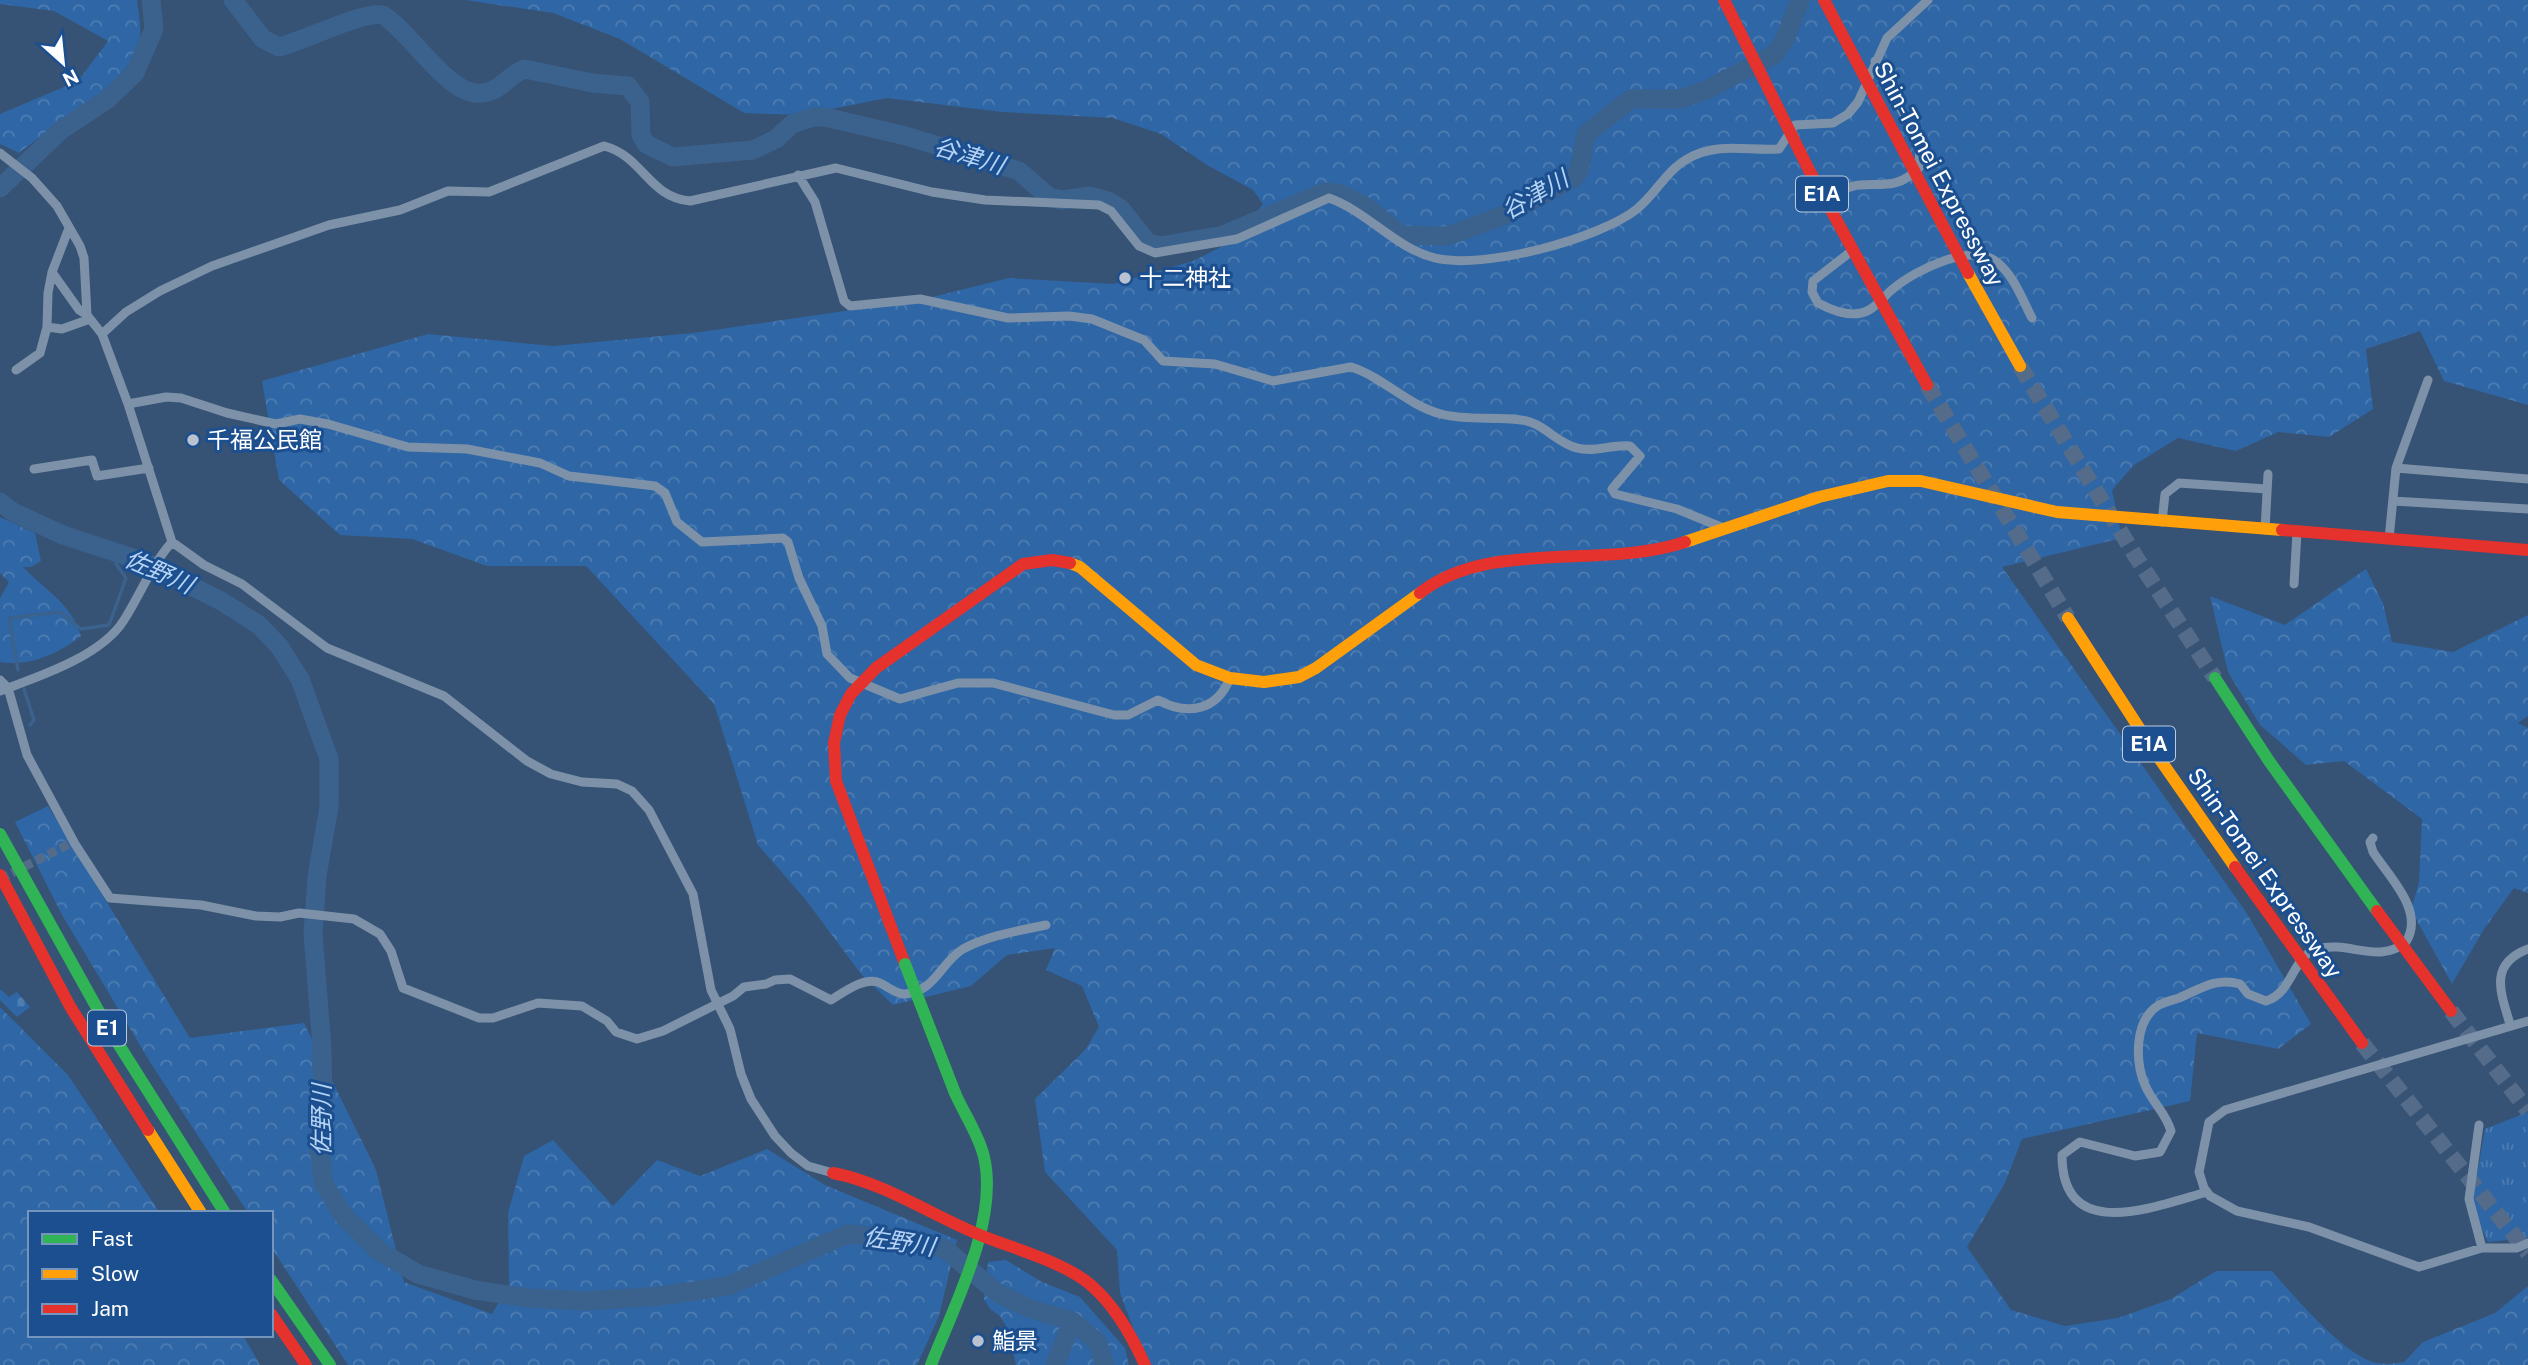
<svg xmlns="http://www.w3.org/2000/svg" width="2528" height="1365" font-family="'Public Sans','Noto Sans JP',sans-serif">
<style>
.grass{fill:url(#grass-tufts)}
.forest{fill:url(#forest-crowns)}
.cemetery{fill:url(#cemetery-stones)}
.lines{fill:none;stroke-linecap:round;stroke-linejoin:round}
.stream{stroke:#3b618d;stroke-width:3.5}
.river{stroke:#3b618d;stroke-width:19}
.street-tunnel{stroke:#546c89;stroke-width:9;stroke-dasharray:9 4.5;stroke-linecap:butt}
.highway-tunnel{stroke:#546c89;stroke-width:16;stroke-dasharray:16 8;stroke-linecap:butt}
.street{stroke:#7d92a8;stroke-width:9}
.fast{stroke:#30b455;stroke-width:12}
.slow{stroke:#ff9f0a;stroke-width:12}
.jam{stroke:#e5322d;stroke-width:12}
.fast-bridge{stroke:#30b455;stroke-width:12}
.jam-bridge{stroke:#e5322d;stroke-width:12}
.poi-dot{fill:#b9c2ce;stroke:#1b4f8f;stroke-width:2.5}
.labels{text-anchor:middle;stroke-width:6;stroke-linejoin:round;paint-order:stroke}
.shield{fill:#1b4f8f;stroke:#bbcadd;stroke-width:2}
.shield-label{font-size:21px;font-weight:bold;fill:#fff}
.street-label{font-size:23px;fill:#fff;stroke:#1b4f8f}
.poi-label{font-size:23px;fill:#fff;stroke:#1b4f8f;text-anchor:start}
.water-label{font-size:24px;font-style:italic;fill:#b5d3f5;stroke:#1b4f8f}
</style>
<defs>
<pattern id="grass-tufts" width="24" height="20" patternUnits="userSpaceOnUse" patternTransform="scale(1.75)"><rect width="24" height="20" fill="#2f66a5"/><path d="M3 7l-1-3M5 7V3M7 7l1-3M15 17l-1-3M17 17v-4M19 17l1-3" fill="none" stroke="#4e7db2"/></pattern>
<pattern id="forest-crowns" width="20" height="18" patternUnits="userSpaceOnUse" patternTransform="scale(1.75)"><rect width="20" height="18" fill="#2f66a5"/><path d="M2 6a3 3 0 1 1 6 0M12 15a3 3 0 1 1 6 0" fill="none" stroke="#4e7db2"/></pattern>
<pattern id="cemetery-stones" width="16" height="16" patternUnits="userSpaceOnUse" patternTransform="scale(1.75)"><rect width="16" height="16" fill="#2f66a5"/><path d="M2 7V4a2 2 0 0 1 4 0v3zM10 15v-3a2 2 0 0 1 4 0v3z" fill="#4e7db2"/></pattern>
</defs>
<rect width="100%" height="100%" fill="#365274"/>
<!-- grass -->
<path class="grass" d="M2528 1112V1238L2488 1242 2474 1214 2473 1198 2485 1129Z"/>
<!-- forest -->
<path class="forest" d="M0 0H137C139 15 142 29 139 44 131 82 50 128 19 153L0 144V114L78 81 108 41 54 11 0 4Z
M465 0H2528V405L2444 381 2420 331 2366 349 2373 409 2329 437 2278 432 2236 451 2178 438 2134 465 2112 490 2122 538 2002 567 2246 912 2311 1024 2278 1049 2197 1033 2190 1101 2022 1139 2005 1183 1967 1247 2011 1310 2065 1326 2118 1318 2171 1299 2216 1271H2272C2294 1296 2345 1357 2377 1363 2385 1365 2396 1363 2404 1362L2423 1342 2495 1313 2528 1286V1365H1147L1120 1293 1117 1250 1045 1172 1035 1099 1085 1050 1099 1027 1082 986 1046 970 1055 948 1007 955 971 986 893 1005 861 974 805 899 758 845 714 704 586 566H487L412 539 340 535 279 480 262 381 428 334 553 346 693 333 817 315 920 300 1009 278 1114 284 1193 261 1237 239 1263 204 1253 190 1207 165 1161 134 1113 118 1002 112 887 98 801 115 744 113 620 39 553 13Z
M0 517 35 533 41 561 31 567H23C46 591 71 603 81 636 58 654 29 667 0 662V598L9 582 0 573Z
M2366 569 2383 603 2392 642 2453 652 2528 615V716L2518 723 2528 728V893L2514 888 2484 929 2452 984 2411 910 2419 882 2422 819 2344 761 2306 765 2260 725 2228 672 2210 596 2285 625Z
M48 806 190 1038 304 1023 376 1170 404 1282 492 1314 509 1284 508 1213 524 1156 553 1140 613 1206 657 1160 700 1176 767 1149 825 1185 957 1240 939 1316 917 1365H348L271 1247V1213H248L150 1062 62 915 15 822Z
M0 1007 68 1075 160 1213H30V1335H243L260 1365H0Z
M1006 1260 1042 1282 1080 1297 1125 1348 1129 1365H1016L1007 1328 1000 1316 990 1309 984 1299 988 1262Z"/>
<!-- cemetery -->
<path class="cemetery" d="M0 989 9 997 17 992 30 1007 17 1017 0 1000Z"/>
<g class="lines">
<!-- stream -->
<path class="stream" d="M18 670 9 618 60 612 81 629 109 625 126 578 116 564 121 554
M24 689 34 720 30 725"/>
<!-- river -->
<path class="river" d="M233 0 263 39 279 47C304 41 362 11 383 15 411 32 450 99 483 93 503 90 510 73 525 69L592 83 628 86 640 102 641 135 646 144 673 157 753 150 776 139 792 124 814 117H825L906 136 1019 171 1049 197 1061 200 1091 196 1108 201 1120 208 1148 243 1160 246 1223 235 1325 192 1340 194 1365 206 1401 235 1447 236 1505 215 1574 178 1579 170 1586 134 1631 99H1680L1706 90 1774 55 1785 39 1800 0
M0 188 61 130 108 99 135 73 154 29 151 0
M0 502 13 512 63 535 142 561 221 601 259 625 279 646 300 679 329 759V807L317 876 313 934 322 1048 323 1103 319 1150 324 1184 343 1215 379 1251 418 1274 475 1290 527 1298 587 1301 660 1296 728 1286 848 1234 920 1241 945 1249 999 1294 1031 1309 1072 1321 1097 1342 1105 1365
M1055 1365 1072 1321"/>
<!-- street-tunnel -->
<path class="street-tunnel" d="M0 879 69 844"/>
<!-- highway-tunnel -->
<path class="highway-tunnel" d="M2020 366 2136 557 2215 678
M1927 385 2068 618
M2451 1011 2528 1111
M2362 1043 2528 1253"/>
<!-- street -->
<path class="street" d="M0 153 32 178 57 206 80 246 84 258 87 315 102 334 128 404 172 542 204 565 242 584 327 648 444 696 527 761 551 774 582 782 617 784 632 791 649 810 693 894 711 990 730 1029 741 1074 751 1099 775 1136 791 1153 808 1166 833 1173
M798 175 815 202 844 301 850 306 920 299 1008 318 1069 316 1092 319 1144 340 1163 361 1215 364 1273 381 1351 367C1383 377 1407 405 1441 414 1467 421 1494 416 1521 420 1543 422 1556 443 1577 448 1595 453 1612 444 1630 446L1640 456 1612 489 1615 494 1677 509 1726 529
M1830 206 1829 199C1863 169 1887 201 1919 168L1920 144 1875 61
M1853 250 1813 281 1812 292 1818 303C1833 311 1853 319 1869 310 1878 305 1886 294 1894 288 1916 270 1973 241 1998 263 2014 276 2023 301 2032 318
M52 272 79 310 87 315
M47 327 62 329 90 319
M102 334 126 312 160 291 212 266 329 225 400 210 448 191 489 192 604 146C643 156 648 197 690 201L836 168 932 192 985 200 1099 205 1111 211 1139 246 1155 253 1237 239 1329 198C1368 212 1395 248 1435 258 1483 270 1599 239 1637 209 1661 189 1667 165 1700 153 1726 144 1752 151 1779 149L1795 125 1833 123 1848 114 1858 102 1887 38 1928 0
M16 370 40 353 47 327 48 293 52 272 69 228
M128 404 166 397 181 398 227 413 276 424 300 419 328 424 408 447 467 449 540 463 569 476 655 486 665 493 677 522 702 542 783 538 788 542 799 578 822 626 827 654 850 678 900 699 958 683H993L1114 715H1128L1158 700C1187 716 1217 711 1230 678
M2396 468 2528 479
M34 469 92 460 97 476 149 468
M2393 501 2528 509
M2162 522 2165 494 2179 483 2267 489
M2265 530 2268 474
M2389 539 2396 468 2428 380
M2294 584 2297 532
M0 680 8 688 27 755 75 844 110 898 201 905 256 916 280 917 299 913 354 919 380 934 391 951 403 988 479 1018H493L538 1003 582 1006 607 1021 616 1032 637 1039 663 1031 733 996 744 987 766 984 775 980 790 979 831 1000C844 992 865 976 880 983 889 987 895 994 905 994 936 991 940 963 963 949 989 935 1018 931 1046 925
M0 691C38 677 102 656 124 620 140 595 152 564 172 542
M2528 1021 2225 1110 2209 1122 2199 1172 2204 1188 2210 1196 2237 1211 2309 1227 2419 1267 2482 1248H2517L2528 1243
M2510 1024C2500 991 2489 964 2528 949
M2479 1125 2469 1199 2482 1248
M2207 1192C2156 1206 2062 1245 2062 1155L2080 1142 2135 1156 2160 1152 2171 1131C2166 1113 2152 1102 2145 1085 2135 1061 2134 1020 2159 1005 2165 1002 2173 1000 2179 998 2200 989 2216 977 2240 984L2248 994 2266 1001C2293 993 2292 956 2317 949 2349 940 2378 965 2406 942 2425 911 2390 878 2373 852L2370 842 2373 838"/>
<!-- fast -->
<path class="fast" d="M2215 678 2269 761 2377 911
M0 834 107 1026 225 1213
M271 1280 330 1365
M931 1365C954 1306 999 1221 984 1157 979 1135 964 1114 955 1093"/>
<!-- slow -->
<path class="slow" d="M1968 273 2020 366
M1685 542 1819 497 1888 481H1921L2057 512 2282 530
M1070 563 1080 567 1196 665 1230 678 1264 682 1299 677 1316 668 1420 593
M2068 618 2152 748 2235 867
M148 1130 201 1213"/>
<!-- jam -->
<path class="jam" d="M2282 530 2528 550
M1420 593C1490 538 1602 570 1685 542
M0 875 71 1008 148 1130
M905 964 836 781 834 743 840 715 851 694 876 668 1023 564 1052 560 1070 563
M833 1173C885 1183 931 1215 980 1235 1014 1249 1065 1262 1092 1286 1116 1307 1132 1336 1145 1365
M271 1314 306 1365"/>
<!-- fast-bridge -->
<path class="fast-bridge" d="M905 964 955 1093"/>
<!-- jam-bridge -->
<path class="jam-bridge" d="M1724 0 1809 170 1927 385
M1824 0 1968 273
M2235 867 2362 1043
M2377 911 2451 1011"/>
</g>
<!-- markers -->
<g class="poi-dot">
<circle cx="1125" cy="278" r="7"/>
<circle cx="193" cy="440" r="7"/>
<circle cx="978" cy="1341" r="7"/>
</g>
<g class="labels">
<!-- shield labels -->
<g class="shield">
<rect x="1796" y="176.5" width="52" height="35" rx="5"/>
<rect x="2123" y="726.5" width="52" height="35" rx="5"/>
<rect x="88" y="1010.5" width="38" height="35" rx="5"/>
</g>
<g class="shield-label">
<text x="1822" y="201">E1A</text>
<text x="2149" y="751">E1A</text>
<text x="107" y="1035">E1</text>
</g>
<!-- street labels -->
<g class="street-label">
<text transform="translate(1939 174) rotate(62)" y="8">Shin-Tomei Expressway</text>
<text transform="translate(2265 873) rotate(55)" y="8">Shin-Tomei Expressway</text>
</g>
<!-- poi labels -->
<g class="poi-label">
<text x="1139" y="286">十二神社</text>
<text x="207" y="448">千福公民館</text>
<text x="992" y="1349">鮨景</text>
</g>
<!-- water labels -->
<g class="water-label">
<text transform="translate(969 156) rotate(17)" y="8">谷津川</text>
<text transform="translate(1535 195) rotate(-30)" y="8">谷津川</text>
<text transform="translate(159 572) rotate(24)" y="8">佐野川</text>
<text transform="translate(322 1120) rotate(-90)" y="8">佐野川</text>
<text transform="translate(899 1242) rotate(9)" y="8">佐野川</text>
</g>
</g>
<!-- legend -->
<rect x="28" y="1211" width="245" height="126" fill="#1b4f8f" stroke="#7695bc" stroke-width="2"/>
<rect x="42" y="1234" width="35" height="10" fill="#30b455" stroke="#7695bc" stroke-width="2"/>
<text x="91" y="1246" font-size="21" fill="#ffffff">Fast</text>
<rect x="42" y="1269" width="35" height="10" fill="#ff9f0a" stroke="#7695bc" stroke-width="2"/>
<text x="91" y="1281" font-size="21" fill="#ffffff">Slow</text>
<rect x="42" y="1304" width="35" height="10" fill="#e5322d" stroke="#7695bc" stroke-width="2"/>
<text x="91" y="1316" font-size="21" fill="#ffffff">Jam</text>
<!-- north arrow -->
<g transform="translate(63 63) rotate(153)" stroke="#1b4f8f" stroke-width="5" paint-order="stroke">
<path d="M0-5L12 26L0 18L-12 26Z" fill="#ffffff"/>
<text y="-10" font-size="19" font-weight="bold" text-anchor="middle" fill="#ffffff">N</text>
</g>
</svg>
